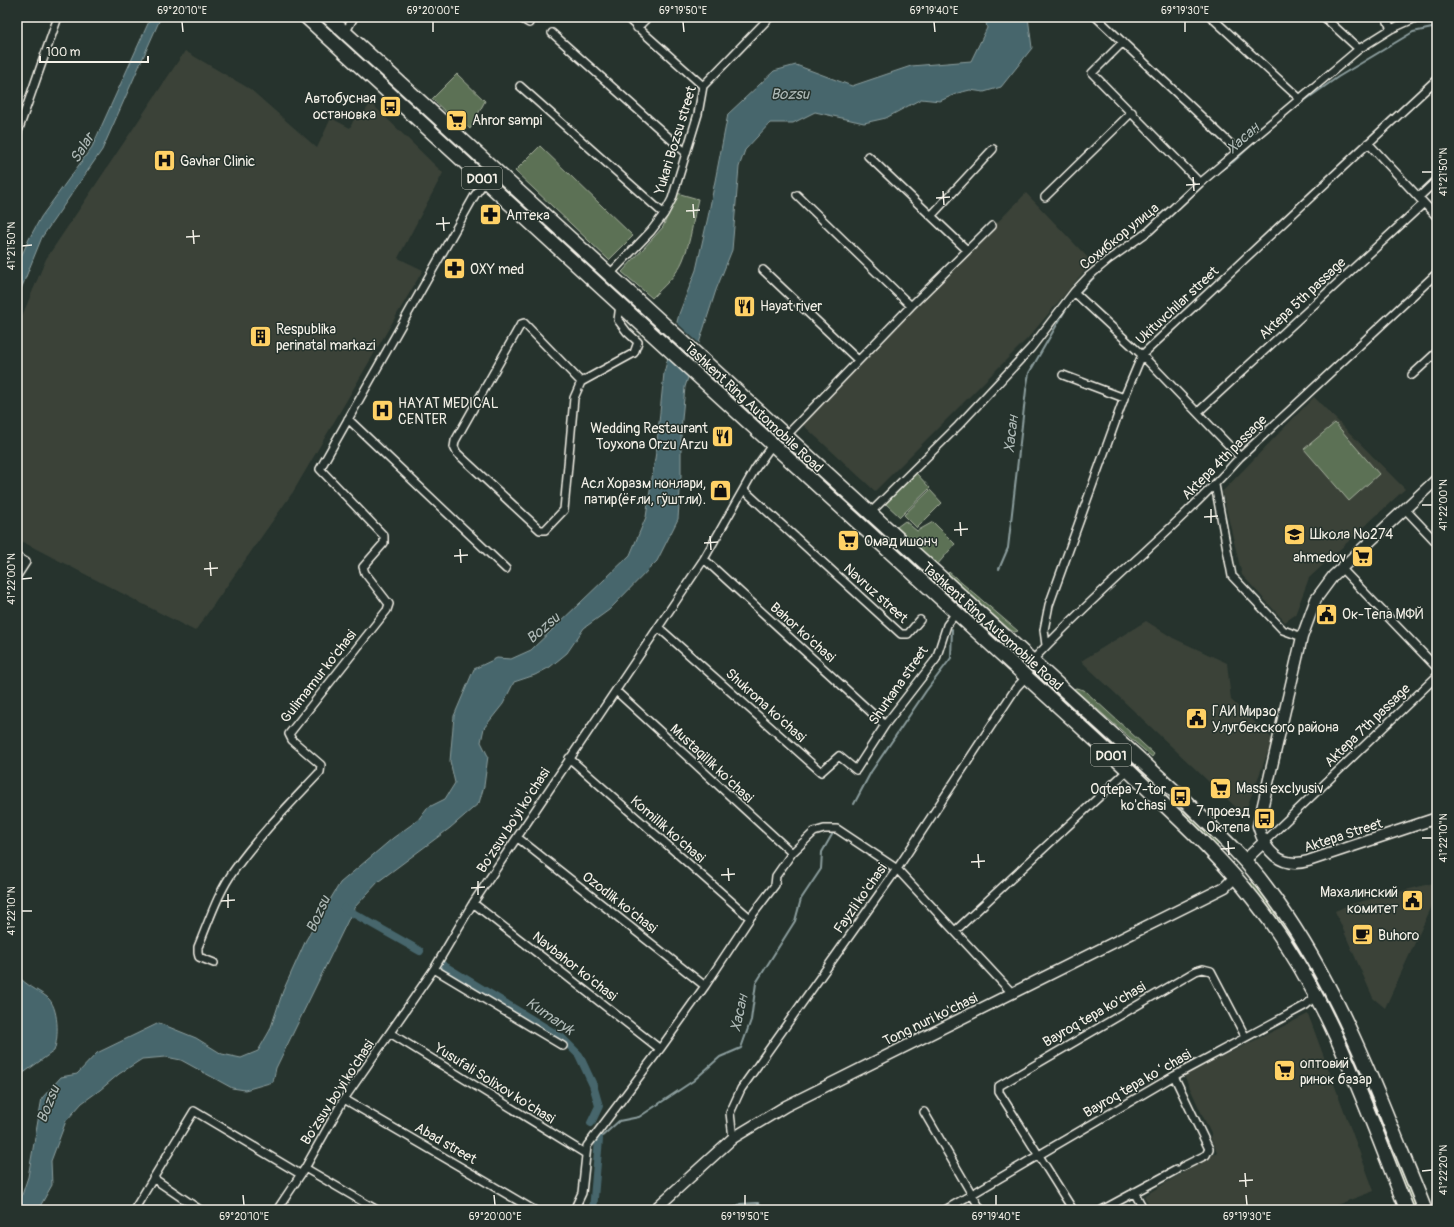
<svg xmlns="http://www.w3.org/2000/svg" width="1454" height="1227" font-family="Pangolin,sans-serif">
<style>
.built{fill:#3a4238}
.green{fill:#5b7155;stroke:#a8b19e}
.water{fill:#46666c;stroke:#8c9e9e}
.pier{fill:#26332d}
.lines{fill:none;stroke-linecap:round;stroke-linejoin:round}
.stream{stroke:#8c9e9e;stroke-width:2}
.canal{stroke:#46666c;stroke-width:8}
.street-casing{stroke:#f4f1e8;stroke-width:10}
.secondary-casing{stroke:#f4f1e8;stroke-width:13}
.highway-casing{stroke:#f4f1e8;stroke-width:16}
.street{stroke:#26332d;stroke-width:7}
.secondary{stroke:#26332d;stroke-width:10}
.highway{stroke:#26332d;stroke-width:13}
.ticks{fill:none;stroke:#f4f1e8;stroke-width:1.5}
.labels{text-anchor:middle;stroke-width:3;stroke-linejoin:round;paint-order:stroke}
.shield{fill:#26332d;stroke:#b6b8b0;stroke-width:1}
.shield-label{font-size:13px;font-weight:bold;fill:#f4f1e8}
.poi-label{font-size:14px;fill:#f4f1e8;stroke:#26332d;text-anchor:start}
.street-label{font-size:14px;fill:#f4f1e8;stroke:#26332d}
.water-label{font-size:15px;font-style:italic;fill:#aeb9b6;stroke:#26332d}
.neatline{fill:none;stroke:#f4f1e8;stroke-width:1.5}
.ticks-label{font-size:10px;text-anchor:middle;fill:#f4f1e8}
</style>
<rect width="100%" height="100%" fill="#26332d"/>
<filter id="ink" filterUnits="userSpaceOnUse"><feTurbulence type="fractalNoise" baseFrequency=".025" numOctaves="2"/><feDisplacementMap in="SourceGraphic" scale="8" xChannelSelector="R" yChannelSelector="G"/><feConvolveMatrix kernelMatrix="1 2 1 2 8 2 1 2 1" color-interpolation-filters="sRGB"/></filter>
<g filter="url(#ink)">
<!-- built -->
<path class="built" d="M185 51 250 89 317 148 331 118 350 128 355 117 359 119 371 103 443 173 398 258 423 270 293 492 195 631 17 539V328L46 259Z
M1026 193 1092 262 1028 338 875 491 802 424Z
M1314 397 1405 489 1309 578 1295 615 1285 622 1242 575 1222 492Z
M1146 621 1173 638 1227 663 1231 700 1273 739 1244 815 1081 661Z
M1437 882V895L1385 1008 1373 998 1335 911 1351 904Z
M1308 1014 1374 1191 1323 1210H1152L1144 1196 1217 1152 1210 1137 1218 1133 1212 1136 1184 1075Z"/>
<!-- green -->
<path class="green" d="M312 17H320L476 161 473 164Z
M457 74 485 101 470 129 454 114 451 117 432 99Z
M540 146 633 236 609 260 515 171Z
M503 184 776 434 772 438 499 188Z
M677 193 698 199C693 219 691 241 683 260 677 275 663 287 652 298L622 272 663 227Z
M1335 423 1379 474 1349 501 1304 449Z
M783 440 872 522 869 526 780 444Z
M916 473 930 488 900 517 885 503Z
M930 490 942 503 917 528 904 515Z
M905 521 917 531 933 522 955 544 937 565 897 527Z
M898 547 1165 792V795L1220 843 1216 847 895 551Z
M949 572 1018 631 1014 632 1009 629 947 574Z
M1076 688 1084 690 1154 754 1152 757 1074 689Z
M1253 882 1282 921 1309 962 1305 965 1249 885Z
M1322 985 1359 1063 1418 1210H1412L1318 988Z"/>
<!-- water -->
<path class="water" d="M151 17H161L102 150 42 237 17 299V277L20 259 29 239 41 217 92 147Z
M985 17H1028L1032 48 1001 87 984 92 970 90 958 93 940 101 921 99 886 118 864 123 815 112 793 123H770L745 150 739 167 732 250 716 290 685 387 681 430V477L678 519 657 561 609 610 584 628 567 653 550 667 535 675 514 682 503 704 484 728 481 742 488 756 484 786 479 803 450 828 379 881 354 908 276 1068 273 1082 245 1090 232 1088 181 1060 166 1057 142 1059 119 1074 100 1090 82 1103 66 1121 51 1161 52 1185 38 1210H17L28 1177 42 1098 61 1077 77 1074 97 1053 159 1023 196 1038 222 1054 241 1058 258 1051 270 1030 283 991 306 940 340 883 393 838 418 820 427 808 445 799 455 783 450 761 454 716 474 669 497 658 511 659 531 650 630 555 646 517 656 452 664 373 679 314 696 270 708 217 728 114 774 71 796 65 852 86 911 66 971 61 987 28Z
M17 975C27 986 36 989 47 997 59 1007 59 1037 54 1051L22 1074 17 1069Z"/>
<!-- pier -->
<path class="pier" d="M676 322 701 345 690 379 666 356Z"/>
<g class="lines">
<!-- stream -->
<path class="stream" d="M1297 106 1338 77 1413 32 1437 27
M1214 175 1233 162 1269 129
M1081 291 1101 270
M999 569 1008 548 1026 390 1029 373 1066 309
M854 804 871 772 926 691 951 658 952 629
M599 1139 619 1121 639 1117 693 1081 720 1057 741 1048 751 1020 756 983 795 921 801 899 821 869 822 852 833 833
M731 1210 740 1204 758 1203 766 1210"/>
<!-- canal -->
<path class="canal" d="M344 908 420 951
M441 964 562 1038 579 1055 593 1085 599 1106 591 1123
M593 1210 599 1139"/>
<defs>
<path id="street" d="M519 17 529 23
M626 17 703 86
M1096 17 1238 151
M1211 17 1299 98
M1324 17 1359 49
M1386 17 1391 29
M637 28 648 17
M345 33 354 17
M552 33 685 152
M1123 42 1092 73 1200 183
M520 86 664 214
M17 134 58 17
M1368 143 1437 217
M868 156 967 250
M797 195 911 306
M1045 197 1132 112
M1419 197 1437 180
M931 216 993 149
M763 270 858 360
M609 275 651 231 664 214 672 199 698 114 703 86 770 17
M1074 292 1142 355 1240 457
M1063 375 1124 398
M1412 375 1437 352
M581 382 524 323 521 324 455 441 454 447 457 453 540 530H545L564 510 574 398 581 382 634 353 638 342 627 332 618 320 620 305
M1198 412 1424 203
M348 419 506 569
M785 437 911 306 992 226
M1215 485 1232 576 1283 630 1302 637
M744 490 901 634H908L920 620
M1405 509 1437 543
M869 514 958 426 1031 348 1074 292 1089 276 1108 260 1149 231 1200 183 1359 49 1391 29 1418 17
M17 557 26 562 17 576
M704 559 885 725
M1341 568 1437 668
M658 627 821 772 839 756 856 770 885 725 936 659 947 625 956 613
M1046 645 1044 630 1049 605 1124 398 1142 355 1437 79
M1031 662C1097 590 1175 530 1240 457L1437 273
M616 691 792 853
M569 758 750 918
M518 838 705 986
M1263 843 1437 676
M473 903 660 1049
M955 931 1128 770
M214 963 199 957 198 953V947C209 921 218 892 235 869 260 834 291 803 320 772L321 765 292 740 289 734 387 610 389 604 365 573 363 567 384 543V536L320 469 475 195 494 169
M434 969 563 1046
M390 1033 586 1154
M1174 1076 1209 1149 1206 1155 1182 1167
M344 1099 534 1210
M924 1112 981 1210
M733 1138 730 1113 741 1089 897 869 1016 688 1026 677
M305 1168 377 1210
M153 1178 200 1210
M1134 1192 1144 1210
M134 1210 194 1111 300 1174
M277 1210 305 1168 344 1099 434 969 473 903 704 559 755 469 772 445
M574 1210 582 1193 587 1146 660 1049 705 986 750 918 775 885 776 876 792 853 814 832 824 829H837L897 869 1013 994
M945 1210 1174 1076 1306 1005 1317 995
M1073 1210 999 1092V1086L1196 971 1203 969 1211 971 1245 1036
M1102 1210 1176 1170"/>
<path id="secondary" d="M1437 479 1333 576 1316 599 1302 637 1258 826C1265 851 1280 869 1308 861L1437 818
M1244 861 1263 843
M654 1210 733 1138 786 1106 1225 887 1235 877"/>
<path id="highway" d="M306 17 1128 770C1171 812 1217 852 1254 900 1327 991 1364 1103 1407 1210
M328 17 1181 797C1210 826 1242 854 1266 887 1322 961 1359 1046 1393 1131 1404 1158 1415 1184 1425 1210"/>
</defs>
<!-- street casing -->
<use href="#street" class="street-casing"/>
<!-- secondary casing -->
<use href="#secondary" class="secondary-casing"/>
<!-- highway casing -->
<use href="#highway" class="highway-casing"/>
<!-- street -->
<use href="#street" class="street"/>
<!-- secondary -->
<use href="#secondary" class="secondary"/>
<!-- highway -->
<use href="#highway" class="highway"/>
</g>
</g>
<!-- ticks -->
<path class="ticks" d="M182 22 183 32M433 22V32M683 22 684 32M934 22 935 32M1185 22V32M1422 172H1432M1193 177 1194 191M1186 185 1200 184M943 191 944 205M936 198 950 197M693 204 694 218M686 211 700 210M443 217 444 231M436 224 450 223M193 230 194 244M186 237 200 236M22 246 32 245M1422 505H1432M1211 509V523M1204 517 1218 516M960 522 961 536M954 530 968 529M710 536 711 550M704 543 718 542M460 549 461 563M454 556 468 555M210 562 211 576M204 569 218 568M22 579 32 578M1422 838H1432M1228 841 1229 855M1221 849 1235 848M978 854 979 868M971 862 985 861M728 868 729 881M721 875 735 874M478 881V895M471 888 485 887M228 894V908M221 901 235 900M22 911H32M1422 1171 1432 1170M1245 1173 1246 1187M1239 1181 1253 1180M243 1195 244 1205M494 1195 495 1205M745 1195V1205M996 1195V1205M1246 1195 1247 1205"/>
<!-- icons -->
<defs>
<symbol id="bus-square" viewBox="-11 -11 22 22"><rect x="-9" y="-9" width="18" height="18" rx="4" fill="#ffd166" stroke="#26332d"/><path d="M-5-6H5V4H4V6H2V4H-2V6H-4V4H-5ZM-3.5-4V0h7V-4ZM-3.5 1.2v1.5H-2V1.2ZM2 1.2v1.5H3.5V1.2Z" fill="#111"/></symbol>
<symbol id="supermarket-square" viewBox="-11 -11 22 22"><rect x="-9" y="-9" width="18" height="18" rx="4" fill="#ffd166" stroke="#26332d"/><path d="M-6-5.5h2.5l.6 2H6L4.5 2H-2.5L-4.4-4H-6ZM-1.5 3.2a1.3 1.3 0 1 0 .1 0ZM3 3.2a1.3 1.3 0 1 0 .1 0Z" fill="#111"/></symbol>
<symbol id="hospital-square" viewBox="-11 -11 22 22"><rect x="-9" y="-9" width="18" height="18" rx="4" fill="#ffd166" stroke="#26332d"/><path d="M-5-5h3v3.5h4V-5h3V5h-3V1.5h-4V5h-3Z" fill="#111"/></symbol>
<symbol id="pharmacy-square" viewBox="-11 -11 22 22"><rect x="-9" y="-9" width="18" height="18" rx="4" fill="#ffd166" stroke="#26332d"/><path d="M-2-6h4v4h4v4h-4v4h-4v-4h-4v-4h4Z" fill="#111"/></symbol>
<symbol id="restaurant-square" viewBox="-11 -11 22 22"><rect x="-9" y="-9" width="18" height="18" rx="4" fill="#ffd166" stroke="#26332d"/><path d="M-5-6h1v4h1v-4h1v4h1v-4h1v5L-1.5 .5V6h-2V.5L-5-1ZM5-6V6H3V1.5H1.5Q1.5-4 5-6Z" fill="#111"/></symbol>
<symbol id="building-square" viewBox="-11 -11 22 22"><rect x="-9" y="-9" width="18" height="18" rx="4" fill="#ffd166" stroke="#26332d"/><path d="M-4-6H4V6H1V3H-1V6H-4ZM-2.5-4.3h1.7v1.8h-1.7ZM.8-4.3h1.7v1.8H.8ZM-2.5-1h1.7V.8h-1.7ZM.8-1h1.7V.8H.8Z" fill="#111"/></symbol>
<symbol id="shop-square" viewBox="-11 -11 22 22"><rect x="-9" y="-9" width="18" height="18" rx="4" fill="#ffd166" stroke="#26332d"/><path d="M-5-2.5h2.3a2.7 3.5 0 0 1 5.4 0H5L5.5 6h-11ZM-1.5-2.5h3a1.5 2.3 0 0 0-3 0Z" fill="#111"/></symbol>
<symbol id="school-square" viewBox="-11 -11 22 22"><rect x="-9" y="-9" width="18" height="18" rx="4" fill="#ffd166" stroke="#26332d"/><path d="M0-5L7-2L0 1L-7-2ZM-4 1L0 2.5L4 1V4Q0 6-4 4Z" fill="#111"/></symbol>
<symbol id="civic-square" viewBox="-11 -11 22 22"><rect x="-9" y="-9" width="18" height="18" rx="4" fill="#ffd166" stroke="#26332d"/><path d="M-.6-6.5H3V-4.5H.6V-3L4-1V1h2V6H-6V1h2V-1L-.6-3ZM-1.2 2.5V6h2.4V2.5Z" fill="#111"/></symbol>
<symbol id="cafe-square" viewBox="-11 -11 22 22"><rect x="-9" y="-9" width="18" height="18" rx="4" fill="#ffd166" stroke="#26332d"/><path d="M-5.5-4.5H6V0H3Q3 3.5 0 3.5H-2.5Q-5.5 3.5-5.5 0ZM3-3.2v2h1.7v-2ZM-6 4.5H4V6H-6Z" fill="#111"/></symbol>
</defs>
<g fill-rule="evenodd">
<use href="#bus-square" x="378" y="94" width="25" height="25"/>
<use href="#supermarket-square" x="444" y="108" width="25" height="25"/>
<use href="#hospital-square" x="152" y="148" width="25" height="25"/>
<use href="#pharmacy-square" x="478" y="202" width="25" height="25"/>
<use href="#pharmacy-square" x="442" y="256" width="25" height="25"/>
<use href="#restaurant-square" x="732" y="294" width="25" height="25"/>
<use href="#building-square" x="248" y="324" width="25" height="25"/>
<use href="#hospital-square" x="370" y="398" width="25" height="25"/>
<use href="#restaurant-square" x="710" y="424" width="25" height="25"/>
<use href="#shop-square" x="708" y="478" width="25" height="25"/>
<use href="#school-square" x="1282" y="522" width="25" height="25"/>
<use href="#supermarket-square" x="836" y="528" width="25" height="25"/>
<use href="#supermarket-square" x="1350" y="544" width="25" height="25"/>
<use href="#civic-square" x="1314" y="602" width="25" height="25"/>
<use href="#civic-square" x="1184" y="706" width="25" height="25"/>
<use href="#supermarket-square" x="1208" y="776" width="25" height="25"/>
<use href="#bus-square" x="1168" y="784" width="25" height="25"/>
<use href="#bus-square" x="1252" y="806" width="25" height="25"/>
<use href="#civic-square" x="1400" y="888" width="25" height="25"/>
<use href="#cafe-square" x="1350" y="922" width="25" height="25"/>
<use href="#supermarket-square" x="1272" y="1058" width="25" height="25"/>
</g>
<g class="labels">
<!-- shield labels -->
<g class="shield">
<rect x="462" y="167" width="40" height="22" rx="3"/>
<rect x="1091" y="744" width="40" height="22" rx="3"/>
</g>
<g class="shield-label">
<text x="482" y="183">D001</text>
<text x="1111" y="760">D001</text>
</g>
<!-- poi labels -->
<g class="poi-label">
<text x="376" y="103" text-anchor="end">Автобусная<tspan x="376" dy="16">остановка</tspan></text>
<text x="472" y="125">Ahror sampi</text>
<text x="180" y="166">Gavhar Clinic</text>
<text x="506" y="220">Аптека</text>
<text x="470" y="274">OXY med</text>
<text x="760" y="311">Hayat river</text>
<text x="276" y="334">Respublika<tspan x="276" dy="16">perinatal markazi</tspan></text>
<text x="398" y="408">HAYAT MEDICAL<tspan x="398" dy="16">CENTER</tspan></text>
<text x="708" y="433" text-anchor="end">Wedding Restaurant<tspan x="708" dy="16">Toyxona Orzu Arzu</tspan></text>
<text x="706" y="488" text-anchor="end">Асл Хоразм нонлари,<tspan x="706" dy="16">патир(ёғли, гўштли).</tspan></text>
<text x="1310" y="539">Школа №274</text>
<text x="864" y="546">Омад ишонч</text>
<text x="1346" y="562" text-anchor="end">ahmedov</text>
<text x="1342" y="619">Ок-Тепа МФЙ</text>
<text x="1212" y="716">ГАИ Мирзо<tspan x="1212" dy="16">Улугбекского района</tspan></text>
<text x="1236" y="793">Massi exclyusiv</text>
<text x="1166" y="794" text-anchor="end">Oqtepa 7-tor<tspan x="1166" dy="16">ko'chasi</tspan></text>
<text x="1250" y="816" text-anchor="end">7 проезд<tspan x="1250" dy="16">Октепа</tspan></text>
<text x="1398" y="897" text-anchor="end">Махалинский<tspan x="1398" dy="16">комитет</tspan></text>
<text x="1378" y="940">Buhoro</text>
<text x="1300" y="1068">оптовий<tspan x="1300" dy="16">ринок базар</tspan></text>
</g>
<!-- street labels -->
<g class="street-label">
<text transform="translate(675 140) rotate(-73)" y="5">Yukari Bozsu street</text>
<text transform="translate(1119 236) rotate(-39)" y="5">Сохибкор улица</text>
<text transform="translate(1302 298) rotate(-43)" y="5">Aktepa 5th passage</text>
<text transform="translate(1177 305) rotate(-43)" y="5">Ukituvchilar street</text>
<text transform="translate(754 407) rotate(43)" y="5">Tashkent Ring Automobile Road</text>
<text transform="translate(1224 457) rotate(-45)" y="5">Aktepa 4th passage</text>
<text transform="translate(876 593) rotate(42)" y="5">Navruz street</text>
<text transform="translate(993 626) rotate(42)" y="5">Tashkent Ring Automobile Road</text>
<text transform="translate(803 632) rotate(42)" y="5">Bahor ko'chasi</text>
<text transform="translate(318 676) rotate(-52)" y="5">Gulimamur ko'chasi</text>
<text transform="translate(898 685) rotate(-55)" y="5">Shurkana street</text>
<text transform="translate(766 705) rotate(42)" y="5">Shukrona ko'chasi</text>
<text transform="translate(1367 725) rotate(-44)" y="5">Aktepa 7th passage</text>
<text transform="translate(712 763) rotate(43)" y="5">Mustaqillik ko'chasi</text>
<text transform="translate(513 820) rotate(-57)" y="5">Bo'zsuv bo'yi ko'chasi</text>
<text transform="translate(668 829) rotate(41)" y="5">Komillik ko'chasi</text>
<text transform="translate(1343 835) rotate(-18)" y="5">Aktepa Street</text>
<text transform="translate(860 898) rotate(-55)" y="5">Fayzli ko'chasi</text>
<text transform="translate(620 902) rotate(38)" y="5">Ozodlik ko'chasi</text>
<text transform="translate(575 966) rotate(38)" y="5">Navbahor ko'chasi</text>
<text transform="translate(1094 1014) rotate(-30)" y="5">Bayroq tepa ko'chasi</text>
<text transform="translate(930 1019) rotate(-26)" y="5">Tong nuri ko'chasi</text>
<text transform="translate(495 1083) rotate(32)" y="5">Yusufali Solixov ko'chasi</text>
<text transform="translate(1137 1083) rotate(-30)" y="5">Bayroq tepa koʻchasi</text>
<text transform="translate(337 1092) rotate(-57)" y="5">Bo'zsuv bo'yi ko'chasi</text>
<text transform="translate(446 1143) rotate(30)" y="5">Abad street</text>
</g>
<!-- water labels -->
<g class="water-label">
<text x="790" y="99">Bozsu</text>
<text transform="translate(1243 138) rotate(-42)" y="5">Хасан</text>
<text transform="translate(82 148) rotate(-58)" y="5">Salar</text>
<text transform="translate(1011 434) rotate(-83)" y="5">Хасан</text>
<text transform="translate(543 628) rotate(-41)" y="5">Bozsu</text>
<text transform="translate(318 914) rotate(-66)" y="5">Bozsu</text>
<text transform="translate(739 1013) rotate(-78)" y="5">Хасан</text>
<text transform="translate(550 1016) rotate(34)" y="5">Kumaryk</text>
<text transform="translate(48 1104) rotate(-68)" y="5">Bozsu</text>
</g>
</g>
<!-- margin -->
<rect width="1454" height="1227" fill="none" stroke="#26332d" stroke-width="44"/>
<!-- scale -->
<path d="M40 56v6h108v-6" fill="none" stroke="#f4f1e8" stroke-width="2"/>
<text x="46" y="56" font-size="12" fill="#f4f1e8" stroke="#26332d" stroke-width="3" paint-order="stroke">100 m</text>
<rect x="22" y="22" width="1410" height="1183" class="neatline"/>
<g class="ticks-label">
<text x="182" y="14">69°20'10"E</text>
<text x="433" y="14">69°20'00"E</text>
<text x="683" y="14">69°19'50"E</text>
<text x="934" y="14">69°19'40"E</text>
<text x="1185" y="14">69°19'30"E</text>
<text transform="translate(1443 172) rotate(-90)" y="4">41°21'50"N</text>
<text transform="translate(11 246) rotate(-90)" y="4">41°21'50"N</text>
<text transform="translate(1443 505) rotate(-90)" y="4">41°22'00"N</text>
<text transform="translate(11 579) rotate(-90)" y="4">41°22'00"N</text>
<text transform="translate(1443 838) rotate(-90)" y="4">41°22'10"N</text>
<text transform="translate(11 911) rotate(-90)" y="4">41°22'10"N</text>
<text transform="translate(1443 1170) rotate(-90)" y="4">41°22'20"N</text>
<text x="244" y="1220">69°20'10"E</text>
<text x="495" y="1220">69°20'00"E</text>
<text x="745" y="1220">69°19'50"E</text>
<text x="996" y="1220">69°19'40"E</text>
<text x="1247" y="1220">69°19'30"E</text>
</g>
</svg>
